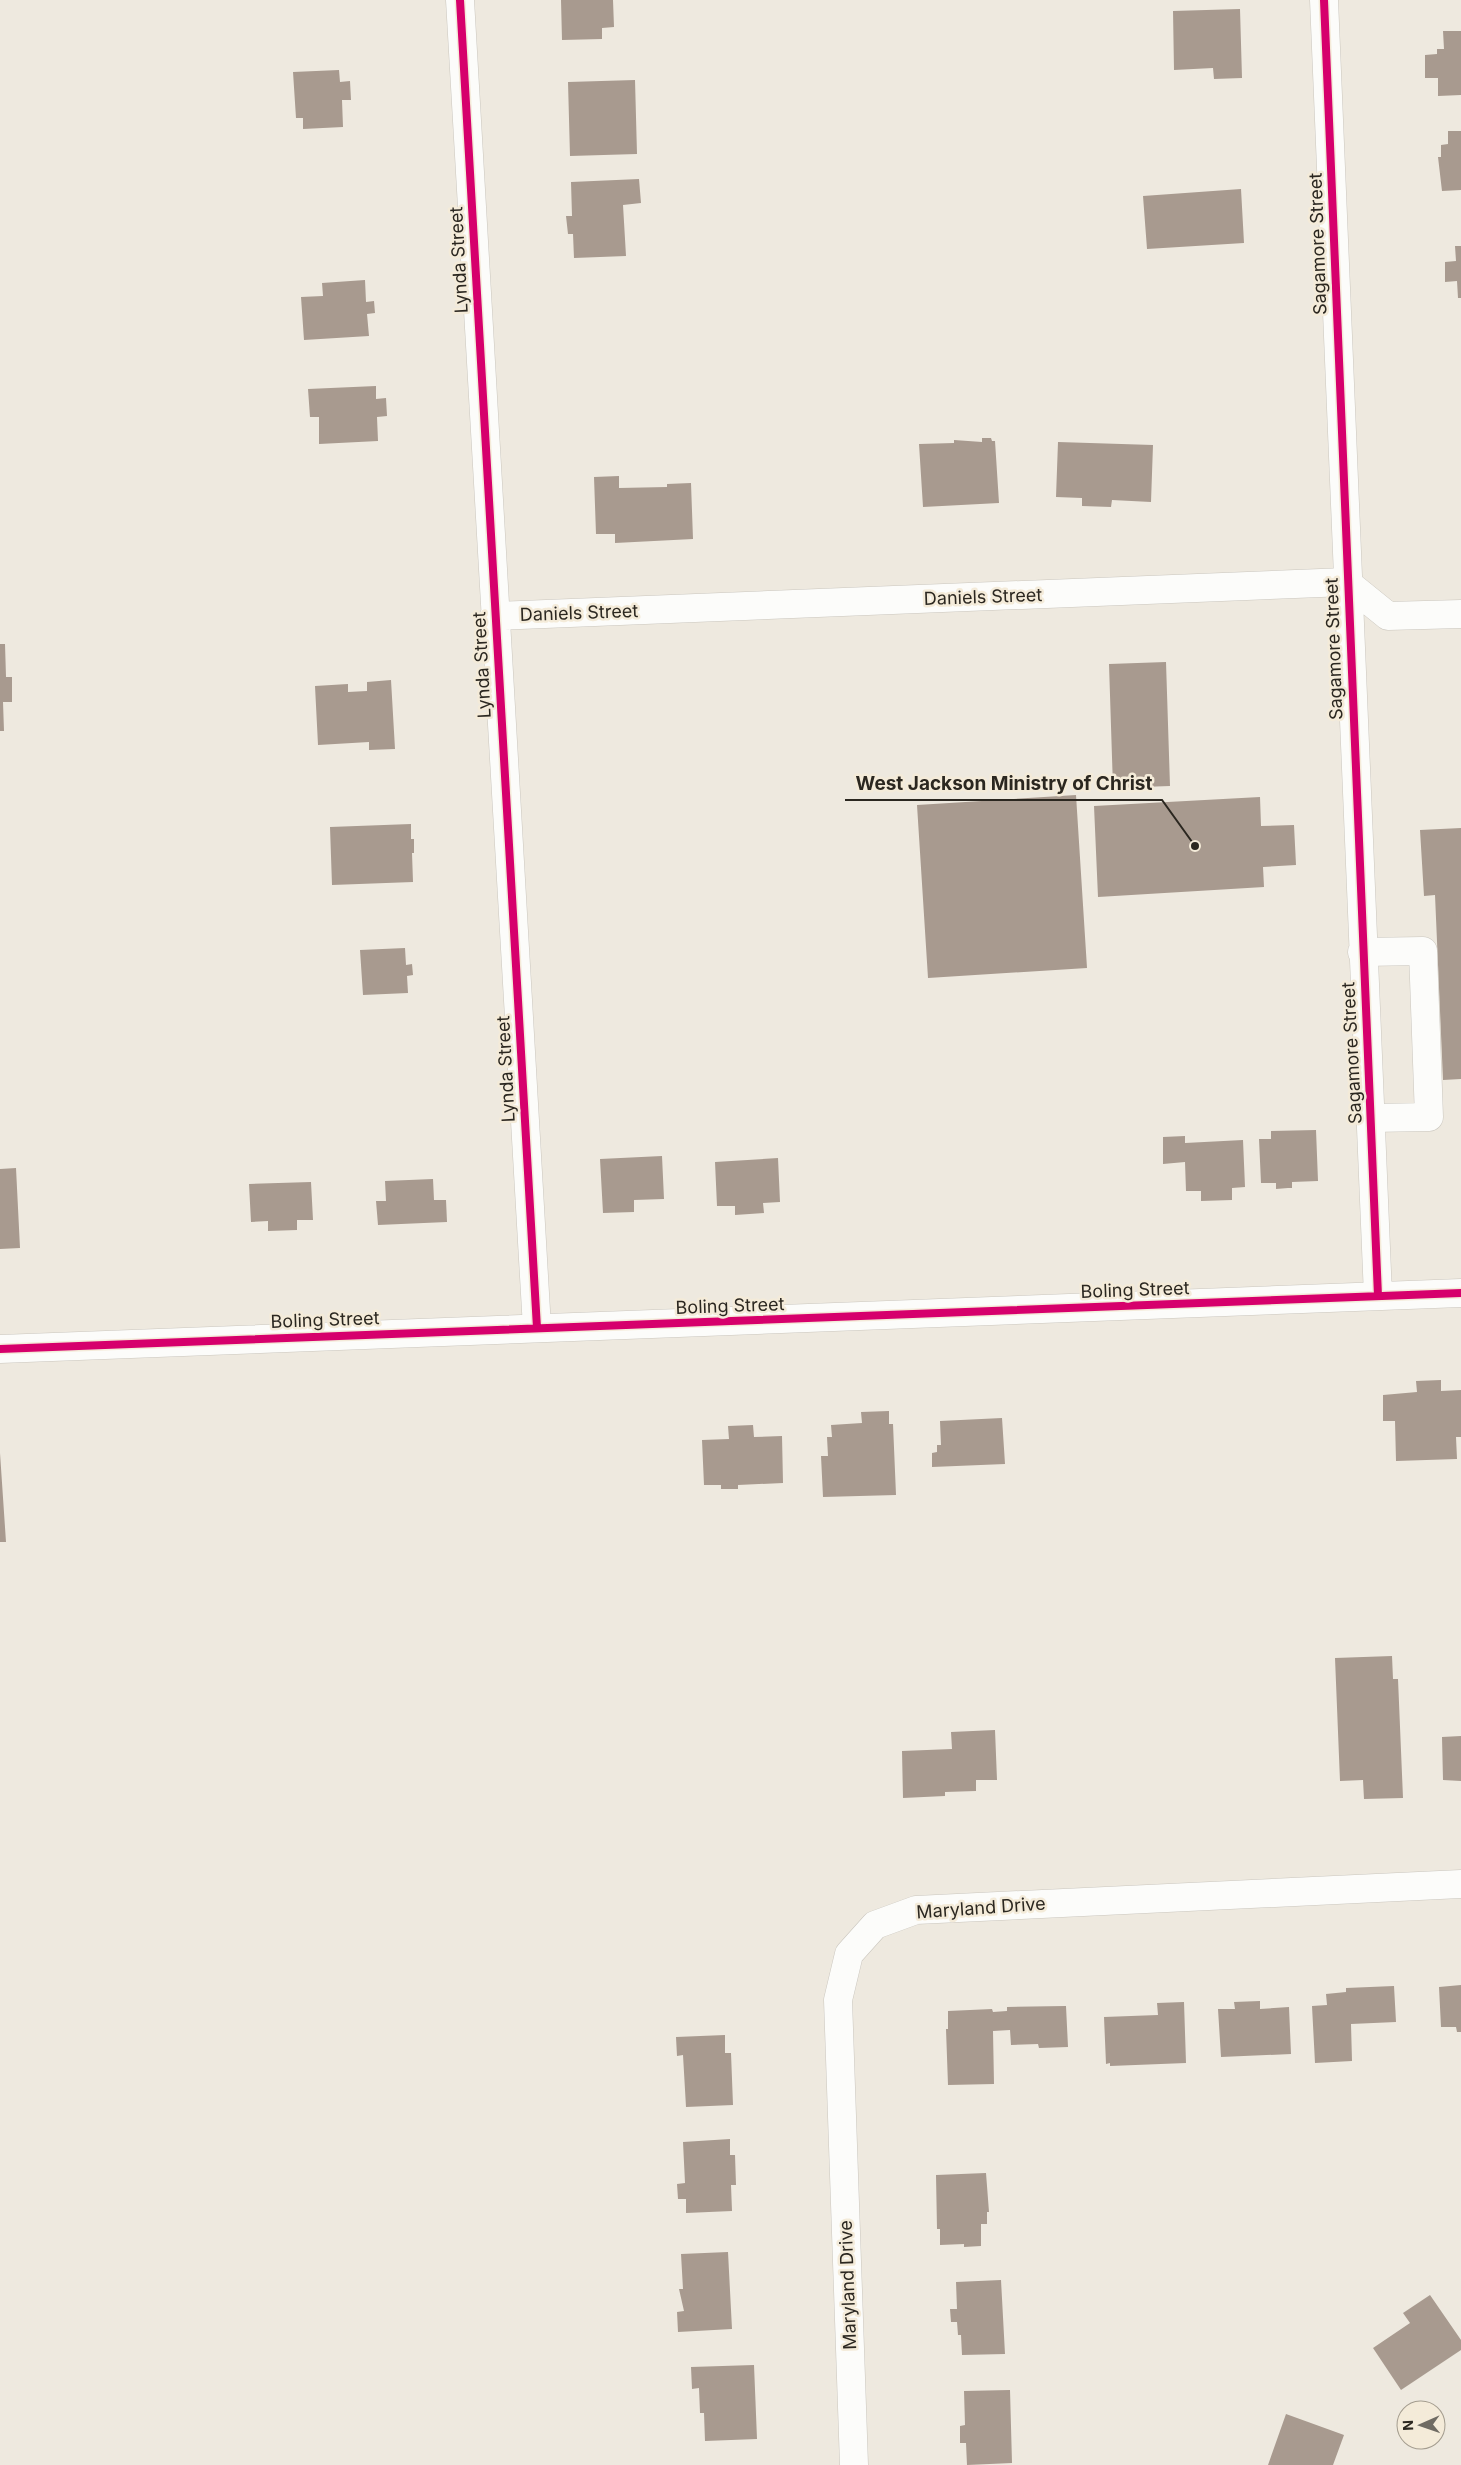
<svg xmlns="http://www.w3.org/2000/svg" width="1461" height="2465" font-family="Inter,sans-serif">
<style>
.building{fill:#a89a8f}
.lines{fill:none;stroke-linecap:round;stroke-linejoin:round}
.minor-casing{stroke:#cac6be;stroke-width:29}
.minor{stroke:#fcfcfa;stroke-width:28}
.cycleway-casing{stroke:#f4ebd9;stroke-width:11}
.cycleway{stroke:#d6006c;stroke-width:8}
.labels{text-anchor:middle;stroke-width:5;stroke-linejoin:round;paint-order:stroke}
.street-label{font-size:18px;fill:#2b2720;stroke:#f4ebd9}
.leader{fill:none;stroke:#2b2720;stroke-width:2}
.callout-dot{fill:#2b2720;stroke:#f4ebd9;stroke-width:2}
.callout-label{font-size:19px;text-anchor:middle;font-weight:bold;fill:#2b2720;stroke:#f4ebd9;stroke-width:5;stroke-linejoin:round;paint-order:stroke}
</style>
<rect width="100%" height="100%" fill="#eee9df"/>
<!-- building -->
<path class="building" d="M561 0H613L614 27 602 28V39L562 40Z
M1240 9 1242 78 1214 79 1213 68 1174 70 1173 11Z
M1443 31H1461V95L1438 96V78H1425V55L1437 54V49H1444Z
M339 70 340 82 350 81 351 100H342L343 127 303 129V118H296L293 72Z
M635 80 637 154 570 156 568 82Z
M1448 131H1461V190L1442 191 1438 157H1441V145L1448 144Z
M639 179 641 203 623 205 626 256 574 258 573 234H568L566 216H572L571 182Z
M1241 189 1244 243 1147 249 1143 196Z
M1455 246H1461V298H1458L1457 281 1445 282V262L1456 261Z
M365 280 366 302 374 301 375 313 367 314 369 336 304 340 301 297 323 296 322 283Z
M376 386V399L386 398 387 416 377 417 378 441 319 444V417H310L308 389Z
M982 438H991L992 441H995L999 503 923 507 919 444 954 443V440L982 442Z
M1058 442 1153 445 1151 502 1112 500 1111 507 1082 506V498L1056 497Z
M619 476V488L667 487V484L691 483 693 539 615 543V534H596L594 477Z
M0 644H5L6 677H12V702H3L4 731H0Z
M1166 662 1170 786 1113 788 1109 664Z
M391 680 395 749 369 750V742L318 745 315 686 348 684V692L367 691V682Z
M1076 795 1087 968 928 978 917 805Z
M1260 797 1261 826 1294 825 1296 865 1263 867 1264 887 1098 897 1094 806Z
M411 824V839H414V853H412L413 882 332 885 330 827Z
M1461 828V1079L1443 1080 1435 895 1424 896 1420 830Z
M405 948 406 965 412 964 413 975 407 976 408 993 363 995 360 950Z
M1316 1130 1318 1181 1292 1182V1188H1288L1276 1189V1183H1261L1259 1139H1271V1131Z
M1185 1136V1143L1243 1140 1245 1187 1232 1188V1200L1201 1201V1191H1186L1185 1162 1163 1164V1137Z
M662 1156 664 1199 634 1200V1212L603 1213 600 1159Z
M778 1158 780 1202 763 1203 764 1213 735 1215V1206H717L715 1162Z
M16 1168 20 1248 0 1249V1169Z
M433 1179 434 1200H446L447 1222 378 1225 376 1201H386L385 1181Z
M311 1182 313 1220H297V1230L268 1231V1221L251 1222 249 1184Z
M1441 1380V1391L1461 1390V1437H1456L1457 1459 1396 1461 1395 1421H1383V1395L1417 1392 1416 1381Z
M889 1411V1424H893L896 1495 823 1497 821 1456H828L827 1437H832L831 1425 862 1423 861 1412Z
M1002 1418 1005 1464 932 1467V1453L937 1452V1445H941L940 1421Z
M753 1425 754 1437 782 1436 783 1483 738 1485V1489H721V1485H704L702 1440 729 1439 728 1426Z
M0 1453 6 1542H0Z
M1392 1656 1393 1679H1398L1403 1798 1364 1799 1363 1780 1340 1781 1335 1658Z
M995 1730 997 1780H976V1791L945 1792V1796L903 1798 902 1751 952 1749 951 1732Z
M1461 1736V1781L1443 1780 1442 1737Z
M1461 1985V2032H1457L1456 2027H1441L1439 1987Z
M1394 1986 1396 2022 1351 2024 1352 2061 1315 2063 1312 2006 1327 2005 1326 1994 1346 1992V1988Z
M1260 2001V2009L1289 2007 1291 2054 1221 2057 1218 2009H1235L1234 2002Z
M1184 2002 1186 2063 1110 2066V2063L1106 2064 1104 2017 1158 2015 1157 2003Z
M1066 2006 1068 2047 1039 2048 1038 2044 1011 2045 1010 2030 993 2031 994 2084 948 2085 946 2029H948V2011L992 2009 993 2012 1007 2011V2007Z
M725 2035V2053H731L733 2105 686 2107 683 2055 677 2056 676 2037Z
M730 2139V2155H735L736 2185H731L732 2211 686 2213V2199H678L677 2184 685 2183 683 2142Z
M986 2173 989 2212H987V2224H981V2246L964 2247V2244L940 2245V2229H937L936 2175Z
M728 2252 732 2329 678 2332 677 2312 684 2311 679 2289H683L681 2254Z
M1001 2280 1005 2354 962 2355 961 2335H958L957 2322H951L950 2309H957L956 2282Z
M1430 2295 1461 2340V2350L1401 2390 1373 2348 1410 2323 1403 2313Z
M754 2365 757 2439 705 2441 704 2413H700L699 2388 692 2389 691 2367Z
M1010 2390 1012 2463 967 2465 966 2443H960V2426L965 2425 964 2391Z
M1286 2414 1344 2435 1333 2465H1268Z"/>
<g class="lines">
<defs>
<path id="minor" d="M460 0 537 1328
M1324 0 1378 1296
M494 616 1346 582 1388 616 1461 614
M1362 952 1423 951 1429 1117 1370 1118
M0 1349 1461 1293
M854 2465 838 2000 849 1954 875 1925 916 1910 1461 1884"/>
</defs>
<!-- minor casing -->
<use href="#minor" class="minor-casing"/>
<!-- minor -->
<use href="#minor" class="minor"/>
<defs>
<path id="cycleway" d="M460 0 537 1328
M1324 0 1378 1296
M0 1349 1461 1293"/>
</defs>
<!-- cycleway casing -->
<use href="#cycleway" class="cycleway-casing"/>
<!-- cycleway -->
<use href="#cycleway" class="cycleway"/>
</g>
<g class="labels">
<!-- street labels -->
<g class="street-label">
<text transform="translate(1318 244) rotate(-92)" y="6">Sagamore Street</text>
<text transform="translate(459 260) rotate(-93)" y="6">Lynda Street</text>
<text transform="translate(983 597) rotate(-2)" y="6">Daniels Street</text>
<text transform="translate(579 613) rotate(-2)" y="6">Daniels Street</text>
<text transform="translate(1334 649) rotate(-92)" y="6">Sagamore Street</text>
<text transform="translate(482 665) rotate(-93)" y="6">Lynda Street</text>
<text transform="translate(1352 1053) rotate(-93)" y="6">Sagamore Street</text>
<text transform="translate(506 1069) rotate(-93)" y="6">Lynda Street</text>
<text transform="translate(1135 1290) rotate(-2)" y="6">Boling Street</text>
<text transform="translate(730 1306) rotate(-2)" y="6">Boling Street</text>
<text transform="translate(325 1320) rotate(-2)" y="6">Boling Street</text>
<text transform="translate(981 1908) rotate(-4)" y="6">Maryland Drive</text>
<text transform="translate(848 2285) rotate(-92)" y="6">Maryland Drive</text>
</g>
</g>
<!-- callouts -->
<path class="leader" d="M1195 846L1162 800H845"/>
<circle class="callout-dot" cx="1195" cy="846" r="5"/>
<g class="callout-label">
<text x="1004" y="790">West Jackson Ministry of Christ</text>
</g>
<!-- north arrow -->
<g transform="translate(1421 2425) rotate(268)"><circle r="24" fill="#f4ebd9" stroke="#a49d8f"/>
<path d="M0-4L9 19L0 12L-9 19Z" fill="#6f6b63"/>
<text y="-8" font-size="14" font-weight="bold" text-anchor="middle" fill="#2b2720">N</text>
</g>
</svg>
